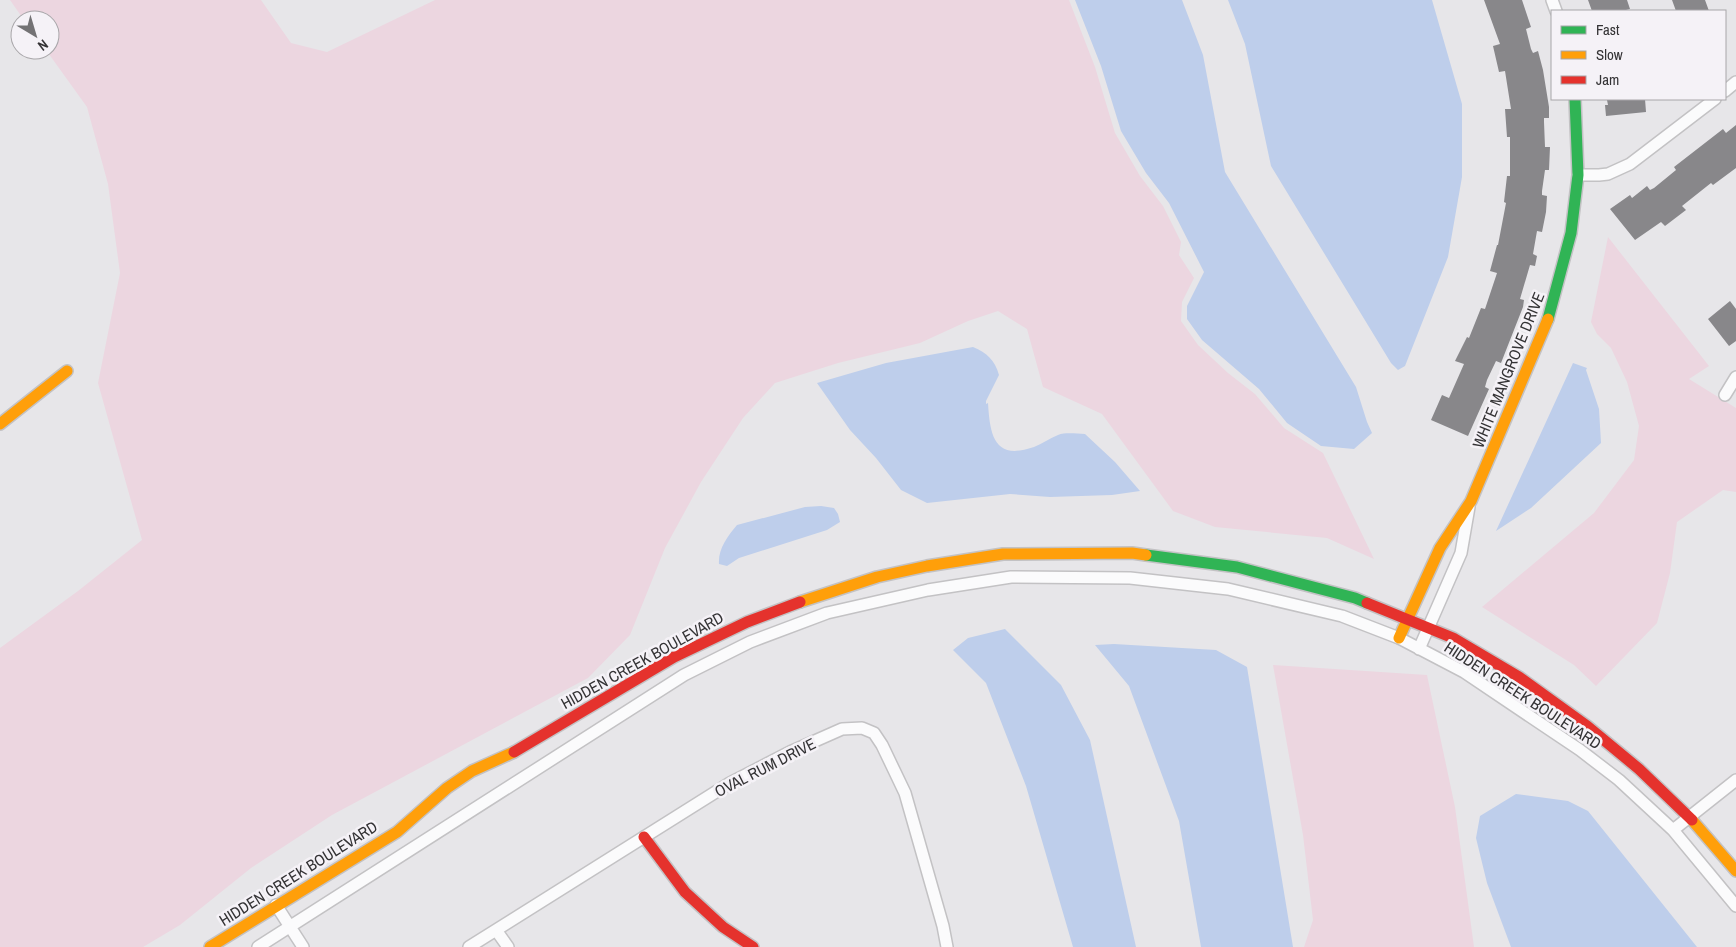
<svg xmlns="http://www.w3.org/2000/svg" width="1736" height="947" font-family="'Archivo Narrow',sans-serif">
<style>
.green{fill:#ecd6e0}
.water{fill:#beceeb}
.building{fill:#88878a}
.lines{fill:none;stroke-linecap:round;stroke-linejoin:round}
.street-casing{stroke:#c3c2c4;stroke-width:14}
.fast-casing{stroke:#c3c2c4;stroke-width:14}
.slow-casing{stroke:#c3c2c4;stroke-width:14}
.jam-casing{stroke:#c3c2c4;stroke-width:14}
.street{stroke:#fbfbfc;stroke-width:11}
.fast{stroke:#30b455;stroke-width:11}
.slow{stroke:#ff9f0a;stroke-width:11}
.jam{stroke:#e5322d;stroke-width:11}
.labels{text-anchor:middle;stroke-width:5;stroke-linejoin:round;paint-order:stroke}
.street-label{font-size:16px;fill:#343335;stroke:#f5f2f7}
</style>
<rect width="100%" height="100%" fill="#e7e6e9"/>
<!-- green -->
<path class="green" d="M10 0H261L291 43 327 52 435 0H1069L1095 67 1115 133 1140 176 1163 206 1181 242 1179 255 1194 278 1182 302 1181 321 1198 345 1228 373 1255 394 1284 428 1323 453 1374 559 1327 538 1215 527 1173 511 1102 414 1043 387 1027 329 998 311 968 321 920 343 838 363 775 383 743 418 701 482 665 548 630 635 588 678 332 815 251 868 180 925 143 947H0V648L78 591 142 540 98 383 120 273 108 184 87 107 46 50H50V20H24Z
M1608 237 1709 366 1689 379 1736 408V492L1723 490 1677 522 1670 573 1657 623 1596 686 1574 665 1482 607 1594 513 1634 460 1639 426 1627 382 1611 348 1597 334 1591 322Z
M1273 665 1427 675 1455 807 1474 947H1304L1313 920 1303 835Z"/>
<!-- water -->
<path class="water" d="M1075 0H1182L1203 55 1225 172 1356 387 1367 422 1372 433 1354 449 1321 446 1287 423 1259 389 1202 340 1187 319V306L1204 272 1169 203 1146 173 1121 131 1101 66Z
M1228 0H1432L1462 104V177L1448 257 1405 366 1398 370 1391 363 1271 166 1245 44Z
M973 347C987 353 995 360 999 375L986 401V404L988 403C990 435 994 461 1034 447 1042 444 1050 438 1058 435 1066 432 1077 434 1085 434L1115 462 1140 491 1112 495 1050 497 1010 494 927 503 901 490 876 458 850 430 817 383 886 363Z
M1573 363 1587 368 1586 370 1599 409 1601 443 1531 508 1496 531Z
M821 506 834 508 838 514 840 522 827 530 739 558 727 566 719 564C718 549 727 537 737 525L805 507Z
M1005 629 1061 685 1090 740 1136 947H1073L1026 786 986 683 953 650 968 638Z
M1114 644 1216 650 1247 667 1293 947H1201L1179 821 1129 686 1095 645Z
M1516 794 1568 801 1588 811 1697 947H1511L1487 883 1476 838 1480 816Z"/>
<!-- building -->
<path class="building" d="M1484 0H1522L1531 27 1526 29 1531 49 1533 53 1538 51 1543 70 1549 107V118H1544V122L1545 147H1550L1549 170H1545L1542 191V195L1547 196 1546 212 1542 232 1537 231 1533 254 1537 256 1535 266 1530 265 1520 299 1524 300 1523 307 1501 363 1496 361 1487 380 1485 387 1489 389 1468 436 1431 420 1442 395 1449 398 1464 364 1455 361 1467 337 1469 338 1481 308 1485 309 1497 273 1490 271 1497 245H1498L1506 203 1504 202 1507 176H1510V137H1507L1505 109H1511L1505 71 1499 72 1493 46 1500 44Z
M1588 0H1627L1630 9 1622 11H1592Z
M1672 0H1705L1709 11H1676Z
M1609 99H1645L1646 112 1606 116 1605 105H1608L1607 100Z
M1736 125V168L1713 185 1711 183 1682 206 1686 210 1665 226 1661 222 1635 240 1610 209 1630 195 1632 198 1647 186 1650 190 1654 188 1676 170 1674 167 1723 129 1726 133Z
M1730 301 1736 309V341L1729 346 1708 319Z"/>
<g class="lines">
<defs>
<path id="street" d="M1552 0 1556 11
M1725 91 1736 82
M1578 175H1599L1608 174 1630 164 1715 99
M1725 395 1736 377
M1419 649 1461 553 1469 507
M1673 830 1736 780
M276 905 303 947
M496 930 508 947
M258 947 684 675 750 642 827 613 928 590 1011 577 1130 578 1228 589 1342 616 1399 638 1464 672 1580 750 1619 780 1673 830 1736 906
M469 947 730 783 790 752 842 729 862 728 874 733 882 745 905 793 943 926 947 947"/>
<path id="fast" d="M1548 319 1571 233 1578 175 1575 99
M1146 555 1237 567 1355 598 1367 603"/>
<path id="slow" d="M0 424 67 371
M800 602 877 577 927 566 1003 554 1132 553 1146 555
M1399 638 1440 548 1471 501 1548 319
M1692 820 1736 871
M210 947 397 832 447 788 472 771 514 752"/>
<path id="jam" d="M1367 603 1453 638 1519 677 1587 726 1639 769 1692 820
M514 752 674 657 747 622 800 602
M644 837 685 892 723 927 753 947"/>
</defs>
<!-- street casing -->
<use href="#street" class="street-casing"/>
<!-- fast casing -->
<use href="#fast" class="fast-casing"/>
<!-- slow casing -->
<use href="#slow" class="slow-casing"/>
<!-- jam casing -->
<use href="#jam" class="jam-casing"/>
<!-- street -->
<use href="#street" class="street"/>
<!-- fast -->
<use href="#fast" class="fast"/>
<!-- slow -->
<use href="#slow" class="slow"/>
<!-- jam -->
<use href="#jam" class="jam"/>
</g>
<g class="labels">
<!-- street labels -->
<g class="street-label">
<text transform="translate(1508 370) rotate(-68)" y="6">WHITE MANGROVE DRIVE</text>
<text transform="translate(642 660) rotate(-29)" y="6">HIDDEN CREEK BOULEVARD</text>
<text transform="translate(1523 695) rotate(33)" y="6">HIDDEN CREEK BOULEVARD</text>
<text transform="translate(765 767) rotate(-27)" y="6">OVAL RUM DRIVE</text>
<text transform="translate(298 873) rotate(-32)" y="6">HIDDEN CREEK BOULEVARD</text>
</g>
</g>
<!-- legend -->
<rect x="1551" y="10" width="175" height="90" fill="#f5f2f7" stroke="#a8a6a9"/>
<rect x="1561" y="26" width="25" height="8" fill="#30b455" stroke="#a8a6a9"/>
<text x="1596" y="35" font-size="15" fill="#343335">Fast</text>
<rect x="1561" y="51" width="25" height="8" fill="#ff9f0a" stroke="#a8a6a9"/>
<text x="1596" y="60" font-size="15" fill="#343335">Slow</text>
<rect x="1561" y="76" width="25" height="8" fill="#e5322d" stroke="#a8a6a9"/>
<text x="1596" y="85" font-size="15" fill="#343335">Jam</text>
<!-- north arrow -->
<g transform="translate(35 35) rotate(142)"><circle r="24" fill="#f5f2f7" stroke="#a8a6a9"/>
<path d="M0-4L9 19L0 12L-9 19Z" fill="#737274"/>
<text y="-8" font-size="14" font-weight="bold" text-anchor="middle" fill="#343335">N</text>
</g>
</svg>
